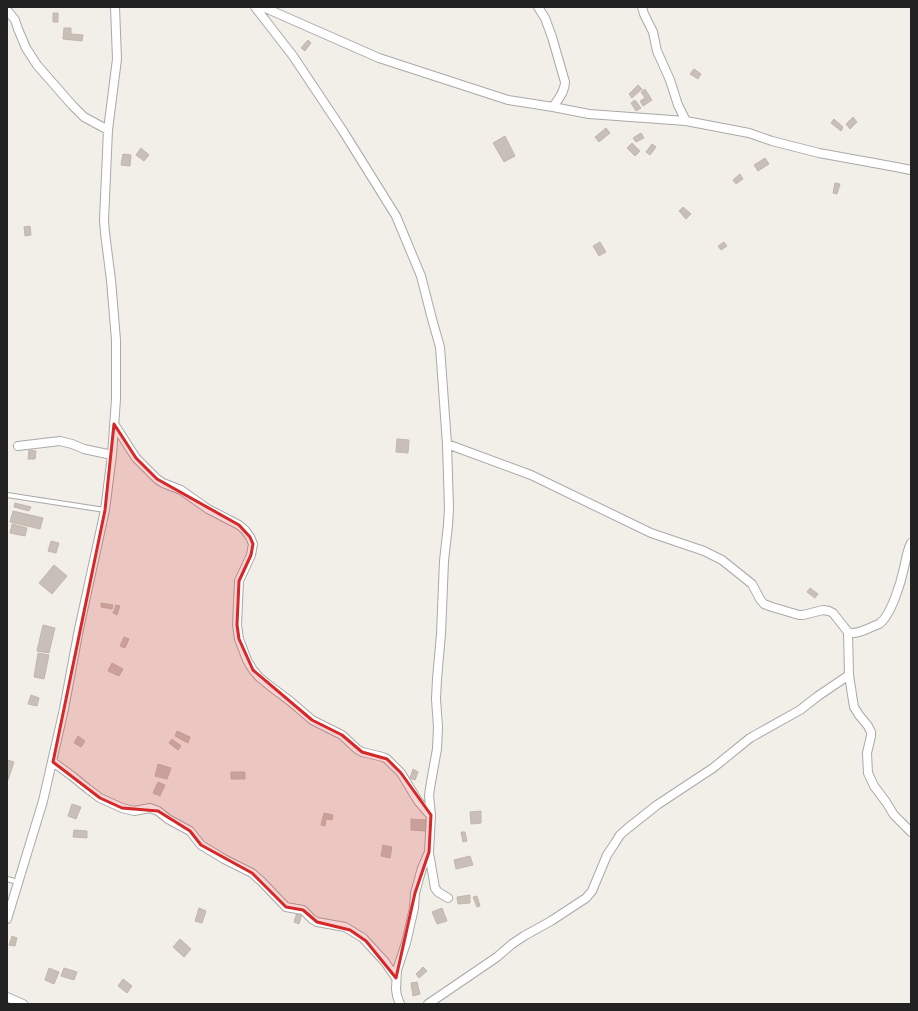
<svg xmlns="http://www.w3.org/2000/svg" width="918" height="1011" font-family="Quicksand,sans-serif">
<style>
.building{fill:#c7bfb8;stroke:#c4b6ab}
.lines{fill:none;stroke-linecap:round;stroke-linejoin:round}
.lane-casing{stroke:#a9a9a9;stroke-width:6}
.street-casing{stroke:#a9a9a9;stroke-width:10}
.lane{stroke:#fff;stroke-width:4}
.street{stroke:#fff;stroke-width:8}
.marked{fill:#d62828;fill-opacity:0.2;stroke:#d62828;stroke-width:3;stroke-linejoin:round}
</style>
<rect width="100%" height="100%" fill="#f2efe9"/>
<!-- building -->
<path class="building" d="M53 13H58V22H53Z
M64 28H71V34L83 35 82 41 63 39Z
M308 40 311 43 305 51 301 48Z
M694 69 701 74 698 79 690 74Z
M638 85 642 89 632 98 629 94Z
M645 89 652 100 643 106 640 101 645 98 641 92Z
M635 100 641 108 636 111 631 103Z
M853 117 857 122 850 129 846 124Z
M834 119 843 127 841 131 831 123Z
M606 128 610 133 599 142 595 137Z
M641 133 644 138 636 142 633 138Z
M505 136 515 156 504 162 493 143Z
M632 143 640 151 635 156 627 148Z
M652 144 656 147 650 155 646 152Z
M141 148 149 155 144 161 136 155Z
M123 154 131 155 130 166 121 165Z
M765 158 769 164 758 171 754 165Z
M740 174 743 179 736 184 733 180Z
M835 183 840 184 837 194 833 193Z
M683 207 691 214 686 219 679 211Z
M30 226 31 235 25 236 24 227Z
M600 242 606 252 599 256 593 246Z
M724 242 727 246 721 250 718 246Z
M397 439 409 440 408 453 396 452Z
M29 450 36 451 35 459H28Z
M15 503 31 507 29 511 14 507Z
M13 511 43 518 40 529 10 522Z
M12 524 27 528 25 536 10 533Z
M51 541 59 543 56 553 48 551Z
M54 565 67 576 52 594 39 583Z
M810 588 818 594 815 598 807 592Z
M101 603 113 605 112 609 101 607Z
M116 605 120 606 117 615 113 613Z
M43 625 55 628 49 653 37 651Z
M124 637 129 639 125 648 120 646Z
M38 653 49 655 44 679 34 677Z
M112 663 123 669 119 676 108 671Z
M31 695 39 698 37 706 28 704Z
M177 731 190 737 188 743 175 736Z
M78 736 85 741 81 747 74 743Z
M172 739 181 746 178 750 169 743Z
M7 760 14 762 8 780H7Z
M158 764 171 768 167 779 155 776Z
M413 769 418 772 415 780 410 778Z
M231 772H245V779H231Z
M158 782 165 785 160 796 153 793Z
M72 804 81 807 76 819 68 816Z
M481 811V823L471 824 470 812Z
M324 813 333 815 332 820 326 819 325 826 321 825Z
M411 819 426 820 425 831 411 830Z
M74 830 87 831V838L73 837Z
M461 832H465L467 841 463 842Z
M383 845 392 847 390 858 381 856Z
M470 856 473 865 456 869 454 860Z
M470 895V903L458 904 457 897Z
M477 896 480 906 477 907 473 897Z
M199 908 206 911 202 923 195 921Z
M442 908 447 921 437 924 432 912Z
M297 912 302 914 299 924 294 922Z
M12 936 17 938 15 946 9 945Z
M180 939 191 949 184 957 173 947Z
M423 967 427 971 419 978 416 974Z
M49 968 59 972 54 984 45 980Z
M64 968 77 972 74 980 61 976Z
M123 979 132 986 127 993 118 986Z
M417 982 420 994 413 996 411 983Z"/>
<g class="lines">
<defs>
<path id="lane" d="M7 495 105 510
M7 879 18 882"/>
<path id="street" d="M255 7 293 56 343 131 396 216 421 276 432 319 440 347 447 444 449 508 448 525 444 561 441 634 437 679 436 699 438 727 437 749 431 782 429 795 431 815 429 852 422 868 415 893 414 908 406 943 397 970 396 989 397 996 400 1004
M263 7 379 58 508 100 553 107 589 114 686 121 749 133 772 141 819 153 896 167 911 170
M538 7 545 18 552 37 565 82C565 92 558 99 553 107
M642 7 644 14 653 32 657 51 670 80 678 105 686 121
M7 10 15 20 18 29 26 48 37 65 72 105 84 117 108 130
M114 424 136 458 157 479 163 483 181 490 208 509 239 525 245 530 250 537 253 544 251 555 239 581 237 625 239 639 247 660 253 670 259 677 270 686 290 701 312 720 342 735 357 749 362 752 383 757 387 759 401 773 418 801 430 815
M447 444 531 475 651 533 704 551 722 560 752 584 760 599 764 604 772 607 799 615H803L823 610 829 611 833 613 848 632C856 636 870 627 879 624 891 616 901 582 904 568 906 559 907 551 911 543
M18 446 60 441 72 444 84 449 112 455
M848 632 849 675 853 701 854 707 859 715 868 726 871 732V736L867 753 868 773 874 786 886 802 894 815 911 832
M53 762 72 776 88 789 100 798 122 808 134 811 150 808 158 811 168 819 190 831 201 845 224 859 252 873 261 881 286 907 297 909 303 910 312 919 317 922 345 927 363 938 385 962 396 978
M429 853 435 888 438 892 448 898
M7 919 43 801 64 709 79 629 105 510 112 455 116 399V340L111 280 105 233 104 220 108 130 117 59 115 7
M7 997 23 1004
M428 1004 497 957 512 944 524 936 551 921 586 898 592 891 607 855 615 843 620 835 628 828 657 805 713 768 750 738 800 710 818 696 849 675"/>
</defs>
<!-- lane casing -->
<use href="#lane" class="lane-casing"/>
<!-- street casing -->
<use href="#street" class="street-casing"/>
<!-- lane -->
<use href="#lane" class="lane"/>
<!-- street -->
<use href="#street" class="street"/>
</g>
<!-- marked area -->
<path class="marked" d="M114 424 136 458 157 479 239 525 250 537 253 544 251 555 239 581 237 625 239 639 253 670 312 720 342 735 362 752 387 759 401 773 431 815 429 852 415 893 396 978 366 941 350 930 317 922 303 910 286 907 252 873 201 845 190 831 158 811 122 808 100 798 53 762 105 510Z"/>
<!-- border -->
<rect width="918" height="1011" fill="none" stroke="#222222" stroke-width="16"/>
</svg>
